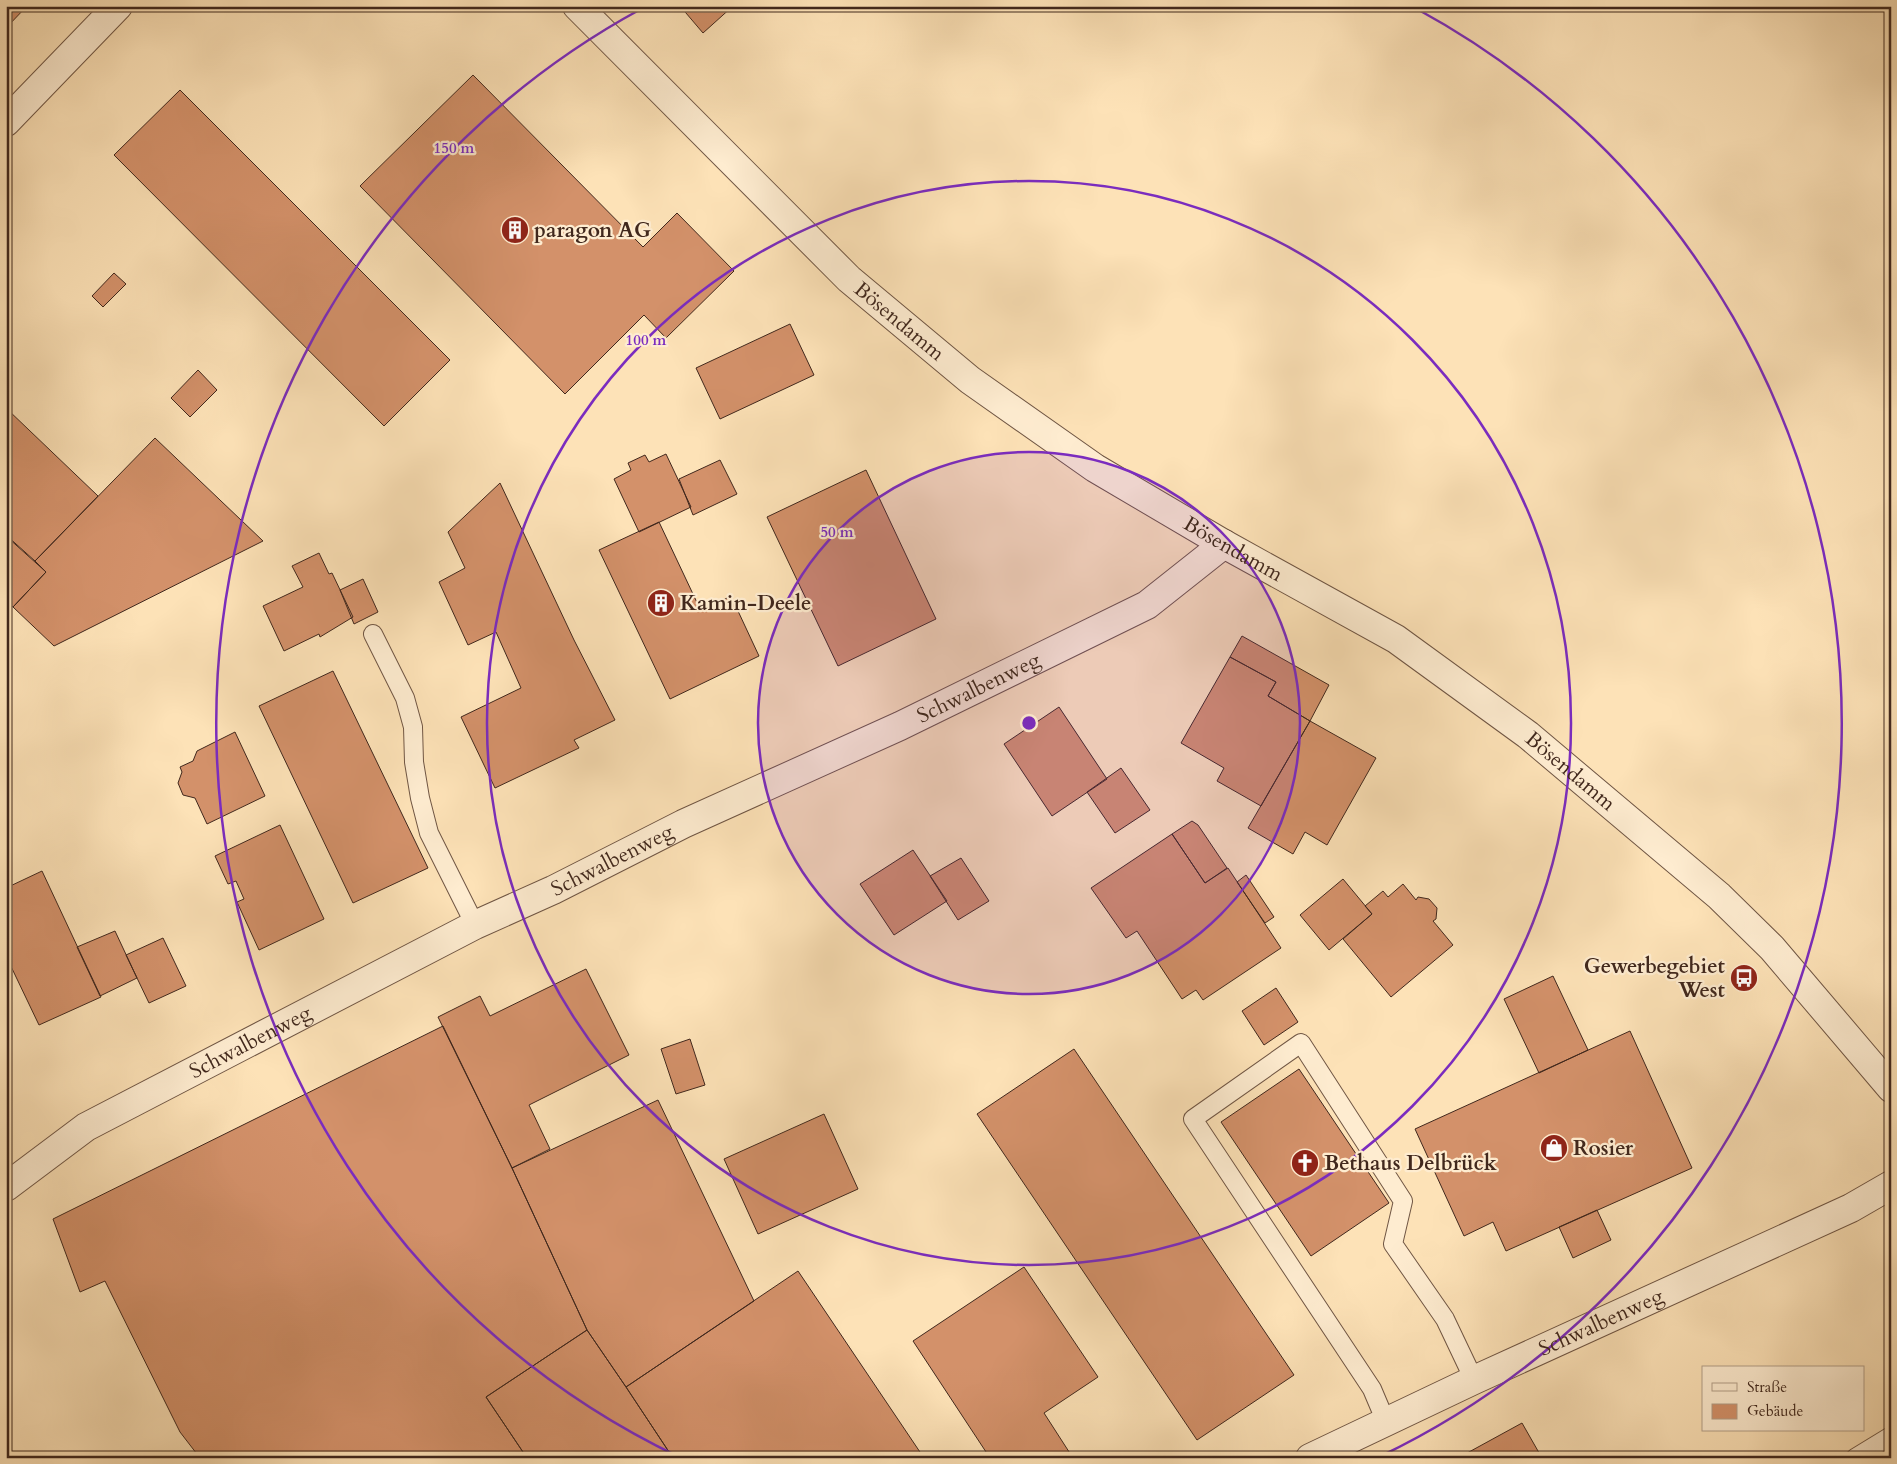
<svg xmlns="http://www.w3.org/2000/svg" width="1897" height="1464" font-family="Cardo,serif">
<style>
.building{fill:#d3916a;stroke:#41281d}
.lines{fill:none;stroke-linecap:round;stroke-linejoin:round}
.lane-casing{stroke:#705644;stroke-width:20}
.street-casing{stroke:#705644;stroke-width:30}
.lane{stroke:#feecd0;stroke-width:18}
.street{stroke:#feecd0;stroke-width:28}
.ring{fill:none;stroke:#7b2cbf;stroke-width:2.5}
.labels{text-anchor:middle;stroke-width:4.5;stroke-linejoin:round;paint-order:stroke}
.poi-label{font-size:21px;font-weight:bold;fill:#41281d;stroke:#feecd0;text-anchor:start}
.street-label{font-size:21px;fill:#41281d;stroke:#feecd0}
.centre{fill:#7b2cbf;stroke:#feecd0;stroke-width:2.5}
.ring-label{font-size:15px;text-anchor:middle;font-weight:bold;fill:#7b2cbf;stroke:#feecd0;stroke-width:4.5;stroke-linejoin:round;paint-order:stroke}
</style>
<rect width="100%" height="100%" fill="#fde2b7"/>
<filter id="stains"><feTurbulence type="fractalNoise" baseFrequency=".004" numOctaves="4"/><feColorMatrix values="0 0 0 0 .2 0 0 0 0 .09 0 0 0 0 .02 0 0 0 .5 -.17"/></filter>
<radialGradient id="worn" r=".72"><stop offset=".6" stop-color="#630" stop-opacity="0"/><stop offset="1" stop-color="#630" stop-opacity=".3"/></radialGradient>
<!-- building -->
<path class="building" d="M6 6H27L6 28Z
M680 6H733L703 33Z
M473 75 643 247 677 213 734 271 666 338 644 315 565 394 360 186Z
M180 90 450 360 384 426 114 155Z
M114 273 126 284 103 307 92 296Z
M790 324 814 375 720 419 696 368Z
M198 370 217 390 190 417 171 398Z
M6 408 98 496 35 561 6 535Z
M155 438 263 541 54 646 13 607 46 572 35 561Z
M666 454 691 507 639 532 614 479 631 470 628 463 645 455 649 462Z
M720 460 737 494 693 515 679 479Z
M866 470 936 619 838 666 767 517Z
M500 483 574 640 615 720 574 740 579 748 495 788 461 717 521 688 496 632 468 645 439 582 465 568 448 532Z
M659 522 701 611 731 596 759 656 670 699 599 550Z
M6 536 46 572 13 607 6 601Z
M319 553 329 574 332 573 353 617 320 637 319 634 284 651 263 606 303 587 292 566Z
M363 579 378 612 354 624 340 590Z
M1242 636 1329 685 1310 721 1268 696 1276 682 1230 657Z
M1230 657 1276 682 1268 696 1310 721 1261 806 1217 781 1224 768 1181 743Z
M333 671 428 868 353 903 259 706Z
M1059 707 1107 779 1052 816 1004 744Z
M1310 721 1376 758 1327 845 1305 832 1293 854 1248 828Z
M235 732 265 796 207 824 195 798 183 795 178 783 182 772 180 767 193 761 197 751Z
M1121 768 1150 810 1115 833 1087 792Z
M1192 821 1198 825 1227 868 1205 883 1172 834Z
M280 825 324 919 259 950 237 902 244 899 236 881 228 884 215 856Z
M1172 834 1205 883 1228 868 1281 948 1203 1000 1196 990 1182 999 1137 931 1126 938 1091 888Z
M913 850 947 901 894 935 860 884Z
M961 858 989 901 958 920 930 876Z
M42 871 101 997 39 1025 6 956V888Z
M1246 875 1274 917 1265 923 1237 882Z
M1343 879 1372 914 1329 950 1300 915Z
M1403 884 1416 900 1418 897 1429 899 1437 908 1436 919 1433 921 1453 945 1391 997 1343 939 1372 914 1365 906 1383 891 1388 897Z
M115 931 137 978 100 996 77 947Z
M163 938 186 986 149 1003 126 955Z
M586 969 629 1055 529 1105 550 1149 512 1168 438 1017 480 996 490 1016Z
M1553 976 1588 1050 1539 1073 1504 999Z
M1276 988 1298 1022 1264 1045 1242 1011Z
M443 1026 512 1168 587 1330 486 1397 527 1458H200L180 1432 105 1281 80 1292 53 1219Z
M1630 1031 1692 1168 1506 1251 1493 1222 1464 1236 1415 1129Z
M690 1039 705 1085 676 1094 661 1049Z
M1074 1049 1294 1375 1197 1440 977 1114Z
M1299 1069 1389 1203 1311 1256 1221 1122Z
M658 1100 754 1301 626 1387 587 1330 512 1168Z
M824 1114 858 1189 758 1234 724 1159Z
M1597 1210 1611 1240 1573 1258 1559 1227Z
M1024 1267 1098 1377 1044 1413 1073 1458H990L913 1341Z
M798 1271 924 1458H673L626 1387Z
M587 1330 626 1387 673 1458H527L486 1397Z
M1522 1423 1542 1458H1458Z
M6 1445 15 1458H6Z"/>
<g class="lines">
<defs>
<path id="lane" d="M373 634 405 698 413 727 414 762 420 798 429 833 475 925
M1386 1422 1372 1389 1193 1119 1301 1043 1403 1201 1393 1244 1445 1319 1474 1380
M1855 1458 1891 1436"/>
<g id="street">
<path id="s1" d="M577 6 849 279 970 380 1095 468 1224 544 1396 639 1528 735 1719 896 1772 948 1891 1088"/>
<path d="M6 122 118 6"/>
<path id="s2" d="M6 1187 86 1127 475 925 553 890 683 824 900 726 1147 605 1224 544"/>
<path id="s3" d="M1310 1458 1474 1380 1851 1208 1891 1185"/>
</g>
</defs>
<!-- lane casing -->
<use href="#lane" class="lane-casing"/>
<!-- street casing -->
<use href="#street" class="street-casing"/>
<!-- lane -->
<use href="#lane" class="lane"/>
<!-- street -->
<use href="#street" class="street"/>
</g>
<!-- distance rings -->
<circle cx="1029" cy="723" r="271" fill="#7b2cbf" fill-opacity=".12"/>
<g class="ring">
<circle cx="1029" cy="723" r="271"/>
<circle cx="1029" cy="723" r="542"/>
<path d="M679 1457A813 813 0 0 1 641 9M1417 9A813 813 0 0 1 1379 1457"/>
</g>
<!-- icons -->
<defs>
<symbol id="building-disc" viewBox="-11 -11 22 22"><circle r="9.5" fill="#8f2418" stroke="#feecd0"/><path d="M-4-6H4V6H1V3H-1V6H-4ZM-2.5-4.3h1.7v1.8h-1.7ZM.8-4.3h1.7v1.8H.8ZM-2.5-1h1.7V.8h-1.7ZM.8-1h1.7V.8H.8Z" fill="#fff"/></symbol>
<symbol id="bus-disc" viewBox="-11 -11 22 22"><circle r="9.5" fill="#8f2418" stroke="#feecd0"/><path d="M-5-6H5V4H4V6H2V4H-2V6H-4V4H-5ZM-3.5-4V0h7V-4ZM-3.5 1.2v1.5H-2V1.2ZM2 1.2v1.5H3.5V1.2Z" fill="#fff"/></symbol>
<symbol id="shop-disc" viewBox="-11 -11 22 22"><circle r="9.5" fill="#8f2418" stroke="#feecd0"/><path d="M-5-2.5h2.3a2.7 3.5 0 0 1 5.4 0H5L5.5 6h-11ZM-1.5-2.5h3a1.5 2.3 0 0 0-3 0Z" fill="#fff"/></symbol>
<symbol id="church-disc" viewBox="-11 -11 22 22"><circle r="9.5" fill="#8f2418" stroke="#feecd0"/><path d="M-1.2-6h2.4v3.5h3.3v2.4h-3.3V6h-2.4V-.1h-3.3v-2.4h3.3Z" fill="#fff"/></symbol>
</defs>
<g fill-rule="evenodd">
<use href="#building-disc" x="499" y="214" width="32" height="32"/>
<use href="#building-disc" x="645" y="587" width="32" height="32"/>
<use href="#bus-disc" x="1728" y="962" width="32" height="32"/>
<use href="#shop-disc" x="1538" y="1132" width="32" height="32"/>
<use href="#church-disc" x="1289" y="1147" width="32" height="32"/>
</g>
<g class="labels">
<!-- poi labels -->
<g class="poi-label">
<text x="534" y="237">paragon AG</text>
<text x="680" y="610">Kamin-Deele</text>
<text x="1725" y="973" text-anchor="end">Gewerbegebiet<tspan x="1725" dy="24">West</tspan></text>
<text x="1573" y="1155">Rosier</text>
<text x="1324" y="1170">Bethaus Delbrück</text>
</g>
<!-- street labels -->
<g class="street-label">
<text dy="7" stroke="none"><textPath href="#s1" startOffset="451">Bösendamm</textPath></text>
<text dy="7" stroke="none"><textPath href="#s1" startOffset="856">Bösendamm</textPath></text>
<text dy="7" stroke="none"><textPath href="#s2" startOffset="1095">Schwalbenweg</textPath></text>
<text dy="7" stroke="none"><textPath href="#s1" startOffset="1261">Bösendamm</textPath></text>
<text dy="7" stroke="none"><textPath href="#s2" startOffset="690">Schwalbenweg</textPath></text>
<text dy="7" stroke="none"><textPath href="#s2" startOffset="285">Schwalbenweg</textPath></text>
<text dy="7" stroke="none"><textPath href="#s3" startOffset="321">Schwalbenweg</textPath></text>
</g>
</g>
<circle cx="1029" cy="723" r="8" class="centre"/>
<g class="ring-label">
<text x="454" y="153">150 m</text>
<text x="646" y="345">100 m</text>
<text x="837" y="537">50 m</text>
</g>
<!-- margin -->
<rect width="1897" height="1464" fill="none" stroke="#fde2b7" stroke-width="25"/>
<rect x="8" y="8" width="1882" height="1449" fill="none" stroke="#41281d" stroke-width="2.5"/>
<rect x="12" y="12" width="1872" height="1439" fill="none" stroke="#41281d"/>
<!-- legend -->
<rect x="1702" y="1366" width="162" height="65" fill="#feecd0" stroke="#b29e88"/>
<rect x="1712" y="1383" width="25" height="8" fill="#feecd0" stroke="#b29e88"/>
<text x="1747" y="1392" font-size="15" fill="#41281d">Straße</text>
<rect x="1712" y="1404" width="25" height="15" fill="#d3916a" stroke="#b29e88"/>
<text x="1747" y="1416" font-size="15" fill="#41281d">Gebäude</text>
<rect width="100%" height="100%" filter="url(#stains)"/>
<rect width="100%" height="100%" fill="url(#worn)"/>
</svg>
